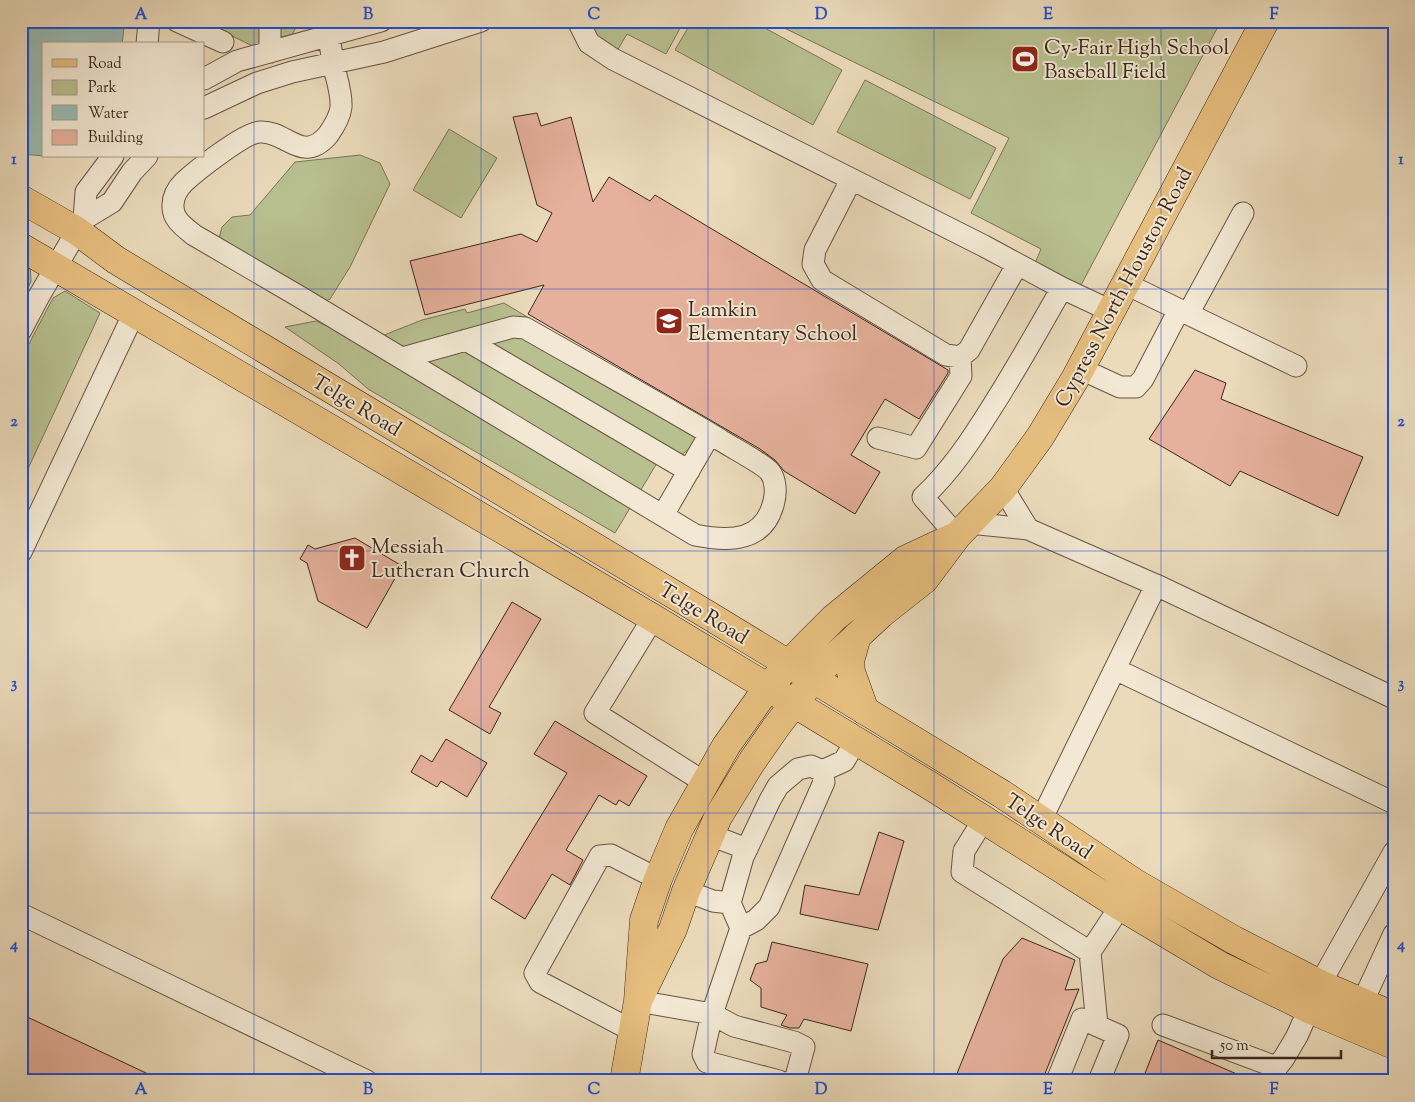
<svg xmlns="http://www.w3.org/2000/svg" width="1415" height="1102" font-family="'Sorts Mill Goudy',serif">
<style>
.green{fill:#b8c090;stroke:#7a7456}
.water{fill:#98bbb3;stroke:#738077}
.building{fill:#e6b19c;stroke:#3b271d}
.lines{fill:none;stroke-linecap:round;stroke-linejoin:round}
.minor-casing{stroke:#675444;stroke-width:23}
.major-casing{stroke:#3b271d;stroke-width:29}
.minor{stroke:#f2e8d3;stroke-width:21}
.major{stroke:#e6be7e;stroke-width:28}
.grid{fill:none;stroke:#1d4ed8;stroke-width:1;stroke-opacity:0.55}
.labels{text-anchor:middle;stroke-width:4;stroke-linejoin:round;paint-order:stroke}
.poi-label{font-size:21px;fill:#3b271d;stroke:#f2e8d3;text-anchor:start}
.street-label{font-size:21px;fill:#3b271d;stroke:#f2e8d3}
.neatline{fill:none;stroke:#1d4ed8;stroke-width:2}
.grid-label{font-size:16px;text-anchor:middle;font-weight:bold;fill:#1d4ed8}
</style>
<rect width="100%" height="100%" fill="#ebdbbb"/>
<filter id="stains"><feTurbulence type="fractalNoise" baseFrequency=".004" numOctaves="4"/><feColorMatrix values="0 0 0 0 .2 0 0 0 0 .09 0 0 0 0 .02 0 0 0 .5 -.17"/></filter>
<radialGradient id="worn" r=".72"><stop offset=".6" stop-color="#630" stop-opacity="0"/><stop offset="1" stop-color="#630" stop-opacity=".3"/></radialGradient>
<!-- green -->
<path class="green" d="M201 21H299L292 35 261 50Z
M555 21H684L666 54 627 34 617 51Z
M692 21H752L842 70 813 125 675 50Z
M770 21H1221L1080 287 1035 263 1041 249 971 213 1009 138Z
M865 80 996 148 970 199 837 132Z
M449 129 497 158 461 218 413 190Z
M360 155 380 163 390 184 350 267 330 299 310 308 217 246 222 227 232 217 250 215 295 162Z
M21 258 30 263 31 281 21 305Z
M65 291 100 313 21 484V359L53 298Z
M504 303 708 426 698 441 678 458H660L615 533 368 389 339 364 285 327 316 321 364 343 422 320 465 309 467 313Z"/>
<!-- water -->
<path class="water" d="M21 21H125L122 44H44V156L21 154Z"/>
<!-- building -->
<path class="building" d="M537 113 541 126 571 117 593 202 609 177 650 201 655 195 948 370V373L919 419 885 399 851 455 880 472 855 514 784 471 775 460 760 449 528 314 544 285 425 315 410 261 521 234 537 242 552 213 537 205 513 117Z
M1195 370 1226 383 1221 399 1363 457 1338 516 1240 471 1230 486 1149 439Z
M355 538 402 566 367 628 318 601 307 563 300 559 308 545 315 549Z
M512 602 541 619 489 707 501 713 490 734 449 710Z
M555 721 647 776 629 806 619 800 616 805 599 795 566 850 583 860 570 885 552 874 525 919 491 898 567 773 534 754Z
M446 739 487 763 467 797 441 781 437 787 411 772 421 755 432 762Z
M879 832 904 841 878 930 800 914 805 885 859 895Z
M1022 938 1075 960 1065 990 1079 989 1042 1081H954L1003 959Z
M772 942 868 964 851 1031 804 1019 799 1028H790L781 1025 787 1015 761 1007V988L750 980 756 964 767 961Z
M21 1014 163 1081H21Z
M1158 1040 1253 1081H1142Z"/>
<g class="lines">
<defs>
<path id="minor" d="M177 21 223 42
M326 21C329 35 331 49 333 63 336 77 342 93 341 107 340 116 333 128 328 135 302 165 286 130 260 132 245 132 196 171 184 182 178 188 173 196 173 205 172 219 184 227 194 235L300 297 695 535C730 542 765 542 774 501 776 493 776 480 770 472 764 464 729 446 719 439 655 401 590 365 525 328L513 327 402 358
M578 21 589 43 613 59 984 246 1062 288 1111 311
M147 44 149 21
M270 52V25L271 21
M204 79 237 61 381 21
M204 108 257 83 292 72 384 52 481 21
M851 180 815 250 813 264 822 280 946 355 960 357
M84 219 112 202 132 172 147 156
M1126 284 1296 366
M1188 314 1243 213
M21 330 39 296 84 219 86 192 113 156
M466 340 689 471
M1081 369 1120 387H1136L1143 379 1179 310
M878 438 916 448 961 376 960 357 969 350 1017 265
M1003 488 1028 529
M663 515 710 434
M969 523 1028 529 1156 585 1394 698
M957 536 923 497C951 471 972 439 992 407 1017 368 1039 328 1062 288
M21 552 134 313
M653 618 595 713 704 782
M1115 669 1394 803
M822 771 824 782 769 907 756 920 741 928 730 903 743 857 770 800 778 786 798 769 811 766 822 771 844 761 856 741
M984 819 964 851 962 872 1090 952 1129 893
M1041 820 1156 585
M710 835 747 849
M686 891 713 901 730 903
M21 914 367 1081
M741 928 712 1014 703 1054 707 1062 779 1081
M1090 952 1097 1025
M638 1001 712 1014 734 1026 794 1042 804 1047 796 1077 792 1081
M1362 1003 1394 934
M1163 1025 1276 1067
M633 1031 540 982 535 973 600 856 611 855 658 879
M1057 1081 1082 1019 1118 1035 1099 1081
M1266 1081 1284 1058 1297 1036 1320 984 1394 852"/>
<path id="major" d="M21 199 77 231 116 260 708 615 1002 794 1135 883 1234 940 1320 984 1394 1016
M21 247 653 618 929 785 1120 906 1219 965 1309 1009 1394 1045
M857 636 850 661 851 672 865 711
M638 1001 673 929 686 891 718 817 751 763 776 727 813 679 828 663 881 614 924 580 957 536 1003 488 1040 437 1075 379 1265 21
M624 1081 638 1001 644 920 658 879 679 829 726 746 768 687 804 648 834 618 905 560 954 537"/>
</defs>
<!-- minor casing -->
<use href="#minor" class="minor-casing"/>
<!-- major casing -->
<use href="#major" class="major-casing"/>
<!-- minor -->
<use href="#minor" class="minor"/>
<!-- major -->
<use href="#major" class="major"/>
</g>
<!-- grid -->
<path class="grid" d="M254 21V1081M481 21V1081M708 21V1081M934 21V1081M1161 21V1081M21 289H1394M21 551H1394M21 813H1394"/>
<!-- icons -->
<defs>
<symbol id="stadium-square" viewBox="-11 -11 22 22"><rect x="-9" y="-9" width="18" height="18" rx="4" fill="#8f2418" stroke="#f2e8d3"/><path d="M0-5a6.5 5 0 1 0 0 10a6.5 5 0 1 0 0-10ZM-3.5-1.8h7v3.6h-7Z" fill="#fff"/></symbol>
<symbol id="school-square" viewBox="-11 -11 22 22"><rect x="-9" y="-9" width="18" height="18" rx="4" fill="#8f2418" stroke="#f2e8d3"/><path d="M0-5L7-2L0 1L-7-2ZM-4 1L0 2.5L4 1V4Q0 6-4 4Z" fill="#fff"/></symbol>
<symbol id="church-square" viewBox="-11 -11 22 22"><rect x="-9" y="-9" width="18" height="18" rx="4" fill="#8f2418" stroke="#f2e8d3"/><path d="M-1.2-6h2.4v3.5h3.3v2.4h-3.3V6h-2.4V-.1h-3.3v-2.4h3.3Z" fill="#fff"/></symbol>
</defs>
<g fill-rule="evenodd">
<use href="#stadium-square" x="1009" y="43" width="32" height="32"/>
<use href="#school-square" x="653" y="305" width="32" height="32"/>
<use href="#church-square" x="336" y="542" width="32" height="32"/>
</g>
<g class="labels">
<!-- poi labels -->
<g class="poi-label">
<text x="1044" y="54">Cy-Fair High School<tspan x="1044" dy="24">Baseball Field</tspan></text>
<text x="688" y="316">Lamkin<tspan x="688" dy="24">Elementary School</tspan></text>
<text x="371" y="553">Messiah<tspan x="371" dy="24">Lutheran Church</tspan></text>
</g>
<!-- street labels -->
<g class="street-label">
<text transform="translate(1123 287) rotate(-62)" y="7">Cypress North Houston Road</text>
<text transform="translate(357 405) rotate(31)" y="7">Telge Road</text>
<text transform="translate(704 613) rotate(31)" y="7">Telge Road</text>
<text transform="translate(1049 826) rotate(34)" y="7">Telge Road</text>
</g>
</g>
<!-- margin -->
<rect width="1415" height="1102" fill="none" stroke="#ebdbbb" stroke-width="55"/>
<!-- legend -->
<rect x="42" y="42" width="162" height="115" fill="#f2e8d3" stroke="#a99b8a"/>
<rect x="52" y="59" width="25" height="8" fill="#e6be7e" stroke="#a99b8a"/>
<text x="88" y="68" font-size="15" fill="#3b271d">Road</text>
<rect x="52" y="80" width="25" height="15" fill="#b8c090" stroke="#a99b8a"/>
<text x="88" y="92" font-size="15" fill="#3b271d">Park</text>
<rect x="52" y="105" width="25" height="15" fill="#98bbb3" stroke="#a99b8a"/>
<text x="88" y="118" font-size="15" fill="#3b271d">Water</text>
<rect x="52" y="130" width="25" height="15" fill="#e6b19c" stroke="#a99b8a"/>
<text x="88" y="142" font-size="15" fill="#3b271d">Building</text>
<!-- scale -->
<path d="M1212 1050v8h129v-8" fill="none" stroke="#3b271d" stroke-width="2.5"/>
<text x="1220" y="1050" font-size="15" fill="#3b271d" stroke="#f2e8d3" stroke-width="4" paint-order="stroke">50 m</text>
<rect x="28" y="28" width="1360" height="1046" class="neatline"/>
<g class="grid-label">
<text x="141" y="19">A</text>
<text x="368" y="19">B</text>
<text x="594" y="19">C</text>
<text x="821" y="19">D</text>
<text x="1048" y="19">E</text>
<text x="1274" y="19">F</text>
<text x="14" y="164">1</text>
<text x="1401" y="164">1</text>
<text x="14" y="426">2</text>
<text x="1401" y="426">2</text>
<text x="14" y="688">3</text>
<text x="1401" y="688">3</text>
<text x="14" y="949">4</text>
<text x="1401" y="949">4</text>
<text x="141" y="1094">A</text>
<text x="368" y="1094">B</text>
<text x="594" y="1094">C</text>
<text x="821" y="1094">D</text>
<text x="1048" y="1094">E</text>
<text x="1274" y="1094">F</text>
</g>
<rect width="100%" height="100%" filter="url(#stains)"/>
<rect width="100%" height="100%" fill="url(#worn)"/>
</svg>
